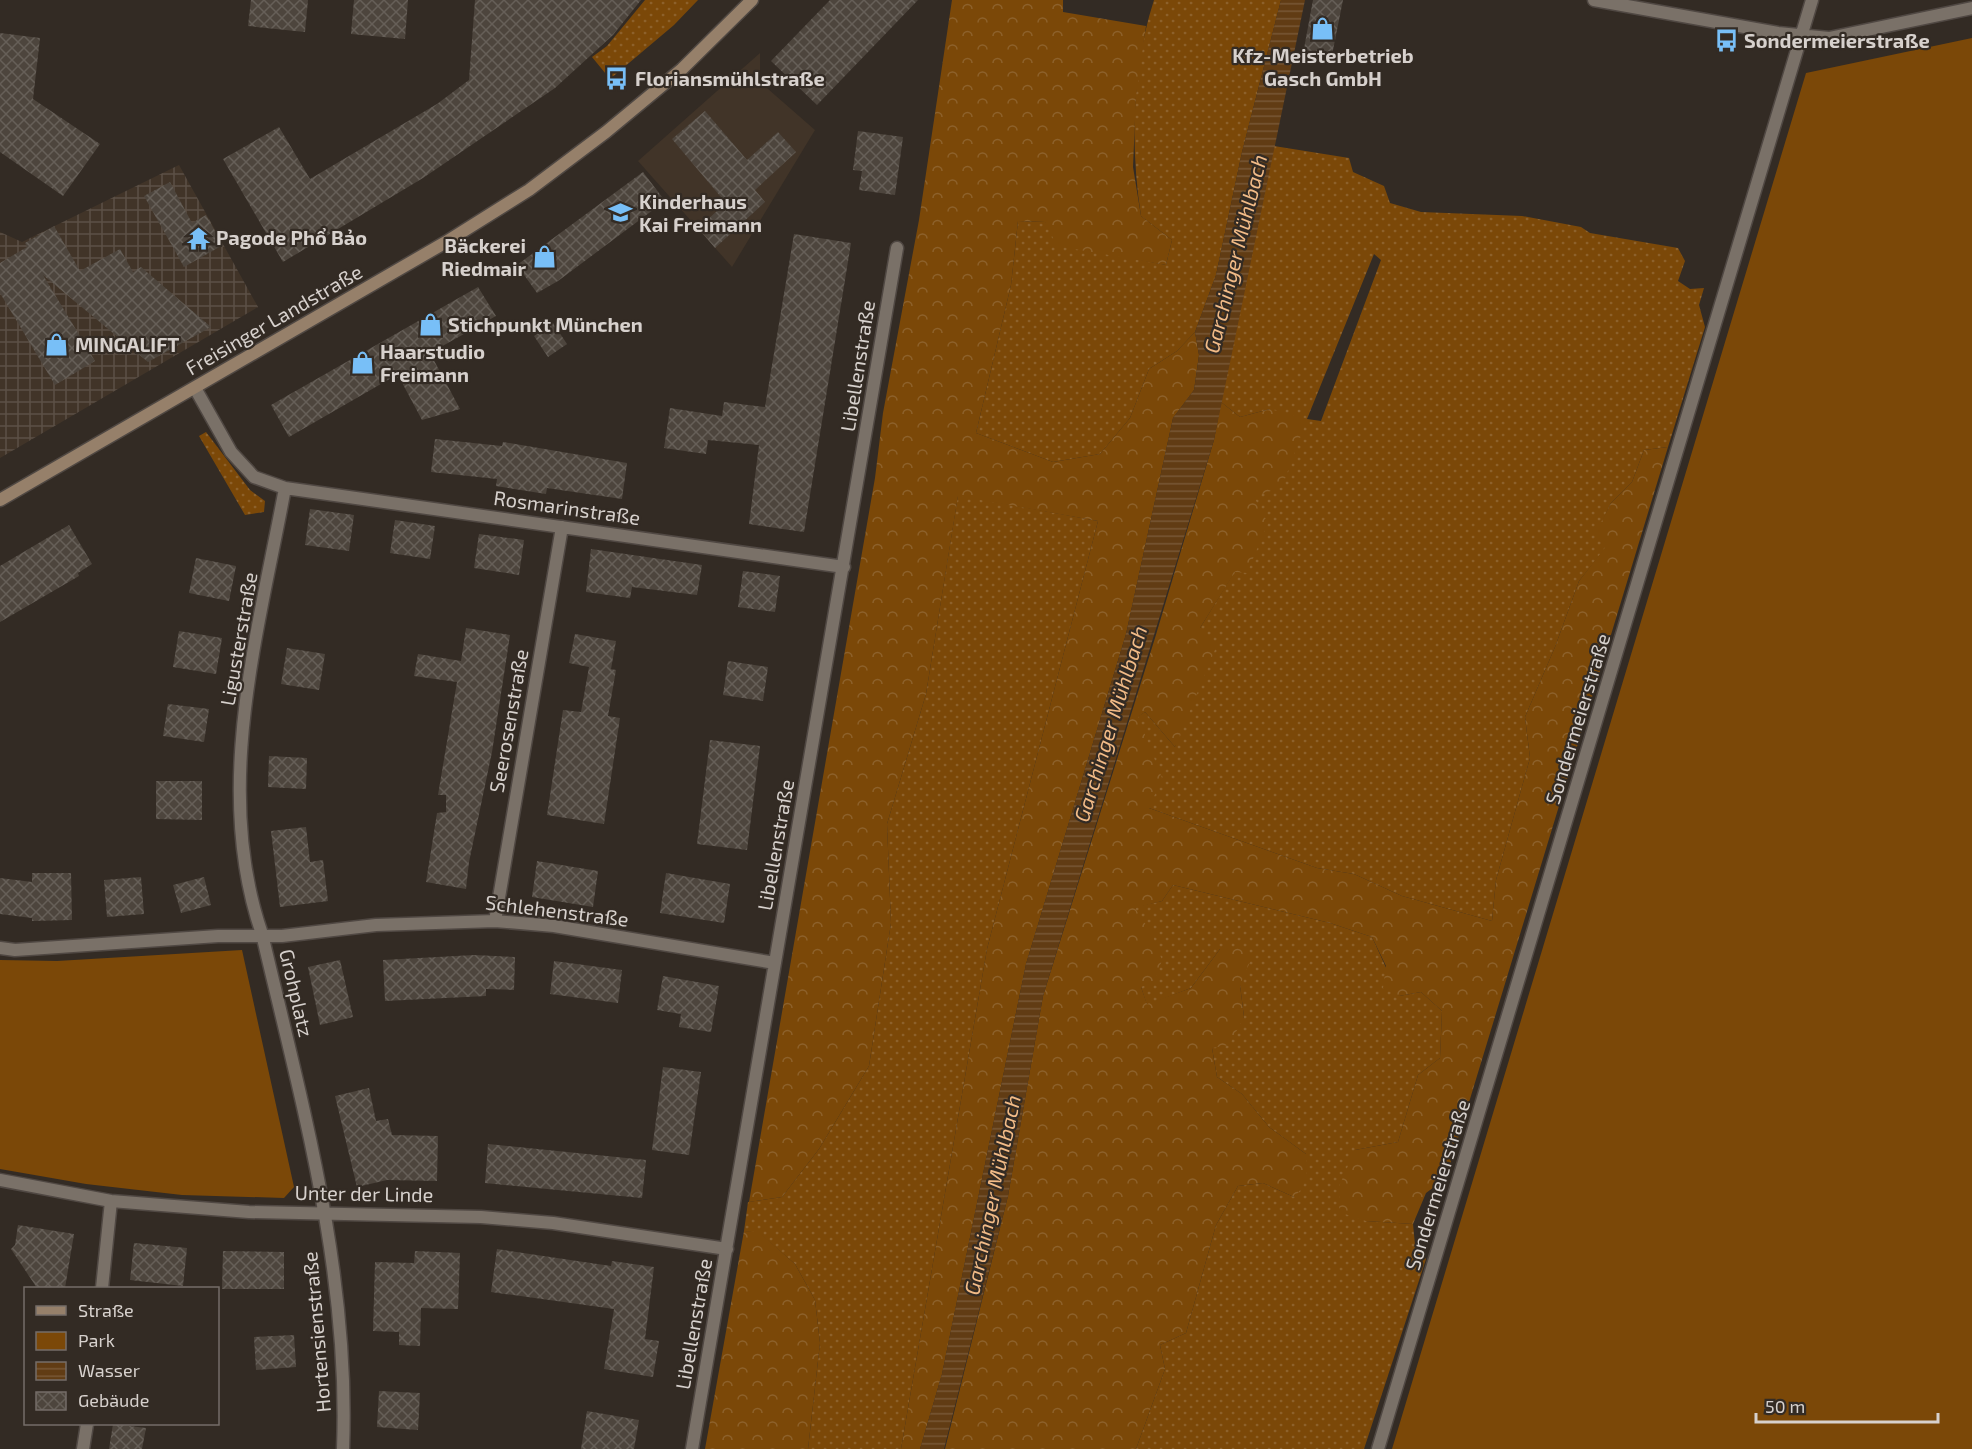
<svg xmlns="http://www.w3.org/2000/svg" width="1972" height="1449" font-family="'Exo 2',sans-serif">
<style>
.built{fill:#413428}
.industrial{fill:url(#industrial-grid)}
.grass{fill:url(#grass-dots);fill-rule:evenodd}
.forest{fill:url(#forest-crowns)}
.green{fill:#7b4808}
.water{fill:url(#water-rules)}
.building{fill:url(#building-cross-hatch)}
.lines{fill:none;stroke-linecap:round;stroke-linejoin:round}
.minor-casing{stroke:#504843;stroke-width:15}
.secondary-casing{stroke:#504843;stroke-width:15}
.minor{stroke:#7a7168;stroke-width:12}
.secondary{stroke:#96806a;stroke-width:12}
.labels{text-anchor:middle;stroke-width:4.5;stroke-linejoin:round;paint-order:stroke}
.poi-label{font-size:20px;font-weight:bold;fill:#d7d1cd;stroke:#332b24;text-anchor:start}
.street-label{font-size:20px;fill:#d7d1cd;stroke:#332b24}
.water-label{font-size:21px;font-style:italic;fill:#f2bb87;stroke:#332b24}
</style>
<defs>
<pattern id="industrial-grid" width="8" height="8" patternUnits="userSpaceOnUse" patternTransform="scale(1.5)"><rect width="8" height="8" fill="#413428"/><path d="M0 4h8M4 0v8" fill="none" stroke="#5c5046"/></pattern>
<pattern id="grass-dots" width="8" height="8" patternUnits="userSpaceOnUse" patternTransform="scale(1.5)"><rect width="8" height="8" fill="#7b4808"/><path d="M2 2h.1M6 6h.1" fill="none" stroke="#8d612b" stroke-width="1.8" stroke-linecap="round"/></pattern>
<pattern id="forest-crowns" width="20" height="18" patternUnits="userSpaceOnUse" patternTransform="scale(1.5)"><rect width="20" height="18" fill="#7b4808"/><path d="M2 6a3 3 0 1 1 6 0M12 15a3 3 0 1 1 6 0" fill="none" stroke="#8d612b"/></pattern>
<pattern id="water-rules" width="6" height="5" patternUnits="userSpaceOnUse" patternTransform="scale(1.5)"><rect width="6" height="5" fill="#613c14"/><path d="M0 2.5h6" fill="none" stroke="#775735"/></pattern>
<pattern id="building-cross-hatch" width="8" height="8" patternUnits="userSpaceOnUse" patternTransform="scale(1.5)"><rect width="8" height="8" fill="#4d453d"/><path d="M0 0l8 8M0 8l8-8" fill="none" stroke="#665f58"/></pattern>
</defs>
<rect width="100%" height="100%" fill="#332b24"/>
<!-- built -->
<path class="built" d="M760 53V82L815 130 732 267 638 161Z"/>
<!-- industrial -->
<path class="industrial" d="M179 165 258 307 0 458V232L22 242Z"/>
<!-- grass -->
<path class="grass" d="M645 0H698L674 25 610 79 592 57 607 46Z
M1154 0H1281L1242 152 1216 275 1195 332 1177 351 1149 369 1130 418 1100 454 1053 462 976 433 1011 285 1018 221 1045 222 1111 254 1166 265 1172 240 1141 216C1130 145 1132 68 1154 0Z
M1274 146 1349 158 1353 172 1384 186 1390 203 1421 212 1522 216 1581 227 1590 233 1678 248 1685 261 1678 281 1690 289 1704 288 1699 305 1705 327 1668 447 1644 450 1632 482 1611 503 1597 532 1608 545 1579 581 1555 647 1525 717 1530 758 1496 880 1492 921 1402 896 1354 874 1317 868 1149 808 1137 717 1145 712 1175 747 1200 628 1235 571 1254 497 1270 409 1240 417 1221 402ZM1374 254 1381 260 1321 421 1307 419Z
M206 432 250 490 265 501 264 512 245 515 199 436Z
M958 495 1098 521 987 949 901 1449H808L820 1343 815 1300 795 1264 759 1233 744 1231 748 1202 782 1197 819 1149 869 1066 891 923 887 824 926 694Z
M1173 885 1330 923 1372 937 1399 996 1421 992 1442 1011 1440 1058 1418 1075 1398 1142 1355 1150 1366 1221 1413 1224 1415 1245 1426 1259 1364 1449H1136L1165 1369 1160 1345 1186 1333 1216 1225 1238 1186 1263 1183 1294 1197 1306 1154 1269 1127 1242 1094 1217 1077 1212 1048 1244 1017 1240 985 1220 949 1191 988 1147 1005 1141 987 1135 907 1162 901Z"/>
<!-- forest -->
<path class="forest" d="M952 0H1063V12L1146 26 1136 96 1133 167 1141 216 1172 240 1166 265 1057 246 1045 222 1018 221 1011 285 976 433 1053 462 1100 454 1130 418 1149 369 1177 351 1195 332 1199 355 1194 390 1173 418 1126 634 1026 964 942 1374 920 1449H901L987 949 1098 521 958 496 926 694 887 824 891 923 869 1066 819 1149 782 1197 749 1202 875 478 883 413 919 220Z
M1221 402 1240 417 1270 409 1307 419 1282 487 1254 497 1268 523 1247 573 1235 572 1200 628 1217 645 1175 747 1145 712 1138 717 1162 778 1149 808 1317 868 1354 874 1402 896 1492 921 1496 880 1530 758 1525 717 1555 647 1579 581 1607 545 1596 532 1611 503 1632 482 1644 450 1668 447 1446 1178 1426 1193 1413 1224 1366 1221 1339 1212 1340 1184 1355 1150 1398 1142 1418 1075 1440 1058 1442 1011 1421 992 1399 996 1383 988 1386 966 1372 937 1330 923 1173 885 1162 901 1135 908 1152 934 1162 960 1155 981 1141 987 1147 1004 1191 988 1220 949 1240 946 1253 955 1240 985 1244 1017 1229 1045 1212 1048 1217 1077 1242 1094 1269 1127 1306 1154C1308 1172 1308 1184 1294 1197L1263 1183 1238 1186 1216 1225 1186 1333 1160 1345 1165 1369 1136 1449H945L1008 1196 1043 996 1155 638 1214 440Z
M744 1231 759 1232 795 1264 815 1300 820 1343 808 1449H705Z"/>
<!-- green -->
<path class="green" d="M1972 38V1449H1392L1806 73Z
M242 950 294 1187 284 1198 182 1195 86 1184 0 1169V960L57 961Z"/>
<!-- water -->
<path class="water" d="M1281 0H1305L1214 440 1043 996 1008 1196 944 1449H920L942 1374 1026 964 1126 634 1173 418 1194 390 1199 355 1195 332 1216 275 1242 152Z"/>
<!-- building -->
<path class="building" d="M251 0H308L305 32 248 26Z
M354 0H408L405 39 351 34Z
M475 0H641L613 35 555 88 423 178 283 262 223 159 279 127 310 179 437 104 469 80Z
M830 0H918L817 105 771 61Z
M1313 0H1343L1331 60 1303 54Z
M0 33 40 38 33 99 100 144 63 196 0 152Z
M705 111 747 160 778 132 796 152 755 190 765 202 715 248 698 228 726 203 672 139Z
M858 131 903 137 895 195 859 190 862 171 853 170Z
M643 172 665 201 558 281 537 293 517 265Z
M170 182 192 223 206 215 223 245 184 267 144 196Z
M54 226 80 271 120 249 133 272 141 267 211 327 148 362 43 275 95 361 55 385 0 293V263L27 247 25 243Z
M794 234 851 243 804 532 749 524 759 445 708 440 706 454 664 448 670 408 722 416 724 402 765 407Z
M478 287 496 316 430 353 460 409 422 420 399 377 394 380 393 377 289 437 271 405Z
M553 323 567 344 548 357 534 336Z
M435 439 502 446 503 442 627 463 622 499 547 488 546 494 496 486 497 479 431 472Z
M310 509 354 515 349 551 305 545Z
M395 520 435 526 430 559 390 553Z
M69 525 92 564 78 573 79 576 0 622V566Z
M479 534 524 540 519 575 474 568Z
M591 549 702 565 697 595 632 587 630 598 586 592Z
M196 558 236 566 229 601 189 593Z
M743 571 780 576 775 612 738 607Z
M466 628 510 635 492 752 469 862 466 889 426 882 437 813 446 812V795H438L457 682 414 676 418 654 461 661Z
M179 631 222 638 216 674 173 667Z
M575 634 616 641 611 669 616 670 608 716 620 718 604 824 547 815 563 710 581 712 589 667 569 663Z
M287 648 325 654 319 690 281 684Z
M728 661 768 667 763 701 723 695Z
M168 704 209 709 204 742 163 736Z
M710 740 760 746 747 850 697 844Z
M269 756 307 758 306 789 268 787Z
M156 781H202V820L156 819Z
M306 827 310 862 323 860 328 901 280 907 271 831Z
M537 861 598 871 593 907 532 897Z
M32 873H71L72 920 32 921V918L0 914V878L32 882Z
M666 873 730 884 724 923 660 913Z
M141 877 144 914 107 917 104 880Z
M204 877 211 905 181 913 173 885Z
M474 955 515 957 514 990 486 989V996L385 1001 383 960Z
M340 960 353 1017 320 1025 308 967Z
M554 961 622 970 618 1003 550 994Z
M663 976 719 986 711 1032 679 1027 681 1014 657 1010Z
M663 1067 701 1072 689 1155 652 1150Z
M369 1088 376 1121 388 1119 392 1135 438 1136 437 1181 387 1180 357 1187 335 1096Z
M488 1144 646 1160 642 1198 485 1183Z
M18 1225 74 1234 65 1288H37L11 1249 15 1245Z
M134 1243 187 1248 183 1286 130 1280Z
M497 1249 611 1266 612 1261 654 1267 645 1339 659 1341 653 1377 604 1369 614 1309 491 1292Z
M223 1251 284 1252V1289H222Z
M415 1251 460 1253 458 1309 421 1308 420 1346 399 1345V1332L373 1331 375 1262 414 1263Z
M294 1335 296 1367 256 1370 254 1337Z
M379 1391 420 1393 418 1430 377 1427Z
M587 1411 639 1420 634 1449H581Z
M113 1424 146 1428 142 1449H109Z"/>
<g class="lines">
<defs>
<path id="minor" d="M1594 0 1778 33 1829 38 1972 8
M195 388 231 452 254 477 285 488C258 634 212 790 262 934 302 1104 350 1273 343 1449
M285 488 844 567
M495 921 562 527
M0 948 15 950 218 936H282L376 925 495 921 554 926 775 963
M0 1180 111 1201 249 1212 481 1217 553 1223 727 1249
M102 1288 111 1201
M83 1449 87 1424
M692 1449 897 248
M1378 1449 1812 0"/>
<path id="secondary" d="M0 500 446 242 529 190 606 132 682 69 752 0"/>
</defs>
<!-- minor casing -->
<use href="#minor" class="minor-casing"/>
<!-- secondary casing -->
<use href="#secondary" class="secondary-casing"/>
<!-- minor -->
<use href="#minor" class="minor"/>
<!-- secondary -->
<use href="#secondary" class="secondary"/>
</g>
<!-- icons -->
<defs>
<symbol id="shop-bare" viewBox="-9 -9 18 18"><path d="M-5-2.5h2.3a2.7 3.5 0 0 1 5.4 0H5L5.5 6h-11ZM-1.5-2.5h3a1.5 2.3 0 0 0-3 0Z" fill="#78bff7" stroke="#332b24" stroke-width="2.5" paint-order="stroke"/></symbol>
<symbol id="bus-bare" viewBox="-9 -9 18 18"><path d="M-5-6H5V4H4V6H2V4H-2V6H-4V4H-5ZM-3.5-4V0h7V-4ZM-3.5 1.2v1.5H-2V1.2ZM2 1.2v1.5H3.5V1.2Z" fill="#78bff7" stroke="#332b24" stroke-width="2.5" paint-order="stroke"/></symbol>
<symbol id="school-bare" viewBox="-9 -9 18 18"><path d="M0-5L7-2L0 1L-7-2ZM-4 1L0 2.5L4 1V4Q0 6-4 4Z" fill="#78bff7" stroke="#332b24" stroke-width="2.5" paint-order="stroke"/></symbol>
<symbol id="temple-bare" viewBox="-9 -9 18 18"><path d="M0-6L5-2H3V0L6.5 2.5H4V6H1.5V3h-3V6H-4V2.5H-6.5L-3 0V-2H-5Z" fill="#78bff7" stroke="#332b24" stroke-width="2.5" paint-order="stroke"/></symbol>
</defs>
<g fill-rule="evenodd">
<use href="#shop-bare" x="1306" y="12" width="33" height="33"/>
<use href="#bus-bare" x="1710" y="24" width="33" height="33"/>
<use href="#bus-bare" x="600" y="62" width="33" height="33"/>
<use href="#school-bare" x="604" y="196" width="33" height="33"/>
<use href="#temple-bare" x="182" y="222" width="33" height="33"/>
<use href="#shop-bare" x="528" y="240" width="33" height="33"/>
<use href="#shop-bare" x="414" y="308" width="33" height="33"/>
<use href="#shop-bare" x="40" y="328" width="33" height="33"/>
<use href="#shop-bare" x="346" y="346" width="33" height="33"/>
</g>
<g class="labels">
<!-- poi labels -->
<g class="poi-label">
<text x="1744" y="48">Sondermeierstraße</text>
<text x="1323" y="63" text-anchor="middle">Kfz-Meisterbetrieb<tspan x="1323" dy="23">Gasch GmbH</tspan></text>
<text x="635" y="86">Floriansmühlstraße</text>
<text x="639" y="209">Kinderhaus<tspan x="639" dy="23">Kai Freimann</tspan></text>
<text x="216" y="245">Pagode Phổ Bảo</text>
<text x="526" y="253" text-anchor="end">Bäckerei<tspan x="526" dy="23">Riedmair</tspan></text>
<text x="448" y="332">Stichpunkt München</text>
<text x="75" y="352">MINGALIFT</text>
<text x="380" y="359">Haarstudio<tspan x="380" dy="23">Freimann</tspan></text>
</g>
<!-- street labels -->
<g class="street-label">
<text transform="translate(274 320) rotate(-30)" y="7">Freisinger Landstraße</text>
<text transform="translate(858 366) rotate(-81)" y="7">Libellenstraße</text>
<text transform="translate(567 508) rotate(8)" y="7">Rosmarinstraße</text>
<text transform="translate(239 639) rotate(-80)" y="7">Ligusterstraße</text>
<text transform="translate(1578 719) rotate(-73)" y="7">Sondermeierstraße</text>
<text transform="translate(509 721) rotate(-80)" y="7">Seerosenstraße</text>
<text transform="translate(776 845) rotate(-80)" y="7">Libellenstraße</text>
<text transform="translate(557 911) rotate(7)" y="7">Schlehenstraße</text>
<text transform="translate(296 993) rotate(77)" y="7">Grohplatz</text>
<text transform="translate(1438 1185) rotate(-73)" y="7">Sondermeierstraße</text>
<text transform="translate(364 1194) rotate(1)" y="7">Unter der Linde</text>
<text transform="translate(694 1324) rotate(-80)" y="7">Libellenstraße</text>
<text transform="translate(317 1332) rotate(-95)" y="7">Hortensienstraße</text>
</g>
<!-- water labels -->
<g class="water-label">
<text transform="translate(1236 254) rotate(-76)" y="7">Garchinger Mühlbach</text>
<text transform="translate(1111 724) rotate(-73)" y="7">Garchinger Mühlbach</text>
<text transform="translate(993 1195) rotate(-78)" y="7">Garchinger Mühlbach</text>
</g>
</g>
<!-- legend -->
<rect x="24" y="1287" width="195" height="138" fill="#332b24" stroke="#756d68" stroke-width="1.5"/>
<rect x="36" y="1306" width="30" height="9" fill="#96806a" stroke="#756d68" stroke-width="1.5"/>
<text x="78" y="1317" font-size="18" fill="#d7d1cd">Straße</text>
<rect x="36" y="1332" width="30" height="18" fill="#7b4808" stroke="#756d68" stroke-width="1.5"/>
<text x="78" y="1347" font-size="18" fill="#d7d1cd">Park</text>
<rect x="36" y="1362" width="30" height="18" fill="url(#water-rules)" stroke="#756d68" stroke-width="1.5"/>
<text x="78" y="1377" font-size="18" fill="#d7d1cd">Wasser</text>
<rect x="36" y="1392" width="30" height="18" fill="url(#building-cross-hatch)" stroke="#756d68" stroke-width="1.5"/>
<text x="78" y="1407" font-size="18" fill="#d7d1cd">Gebäude</text>
<!-- scale -->
<path d="M1756 1413v9h182v-9" fill="none" stroke="#d7d1cd" stroke-width="3"/>
<text x="1765" y="1413" font-size="18" fill="#d7d1cd" stroke="#332b24" stroke-width="4.5" paint-order="stroke">50 m</text>
</svg>
